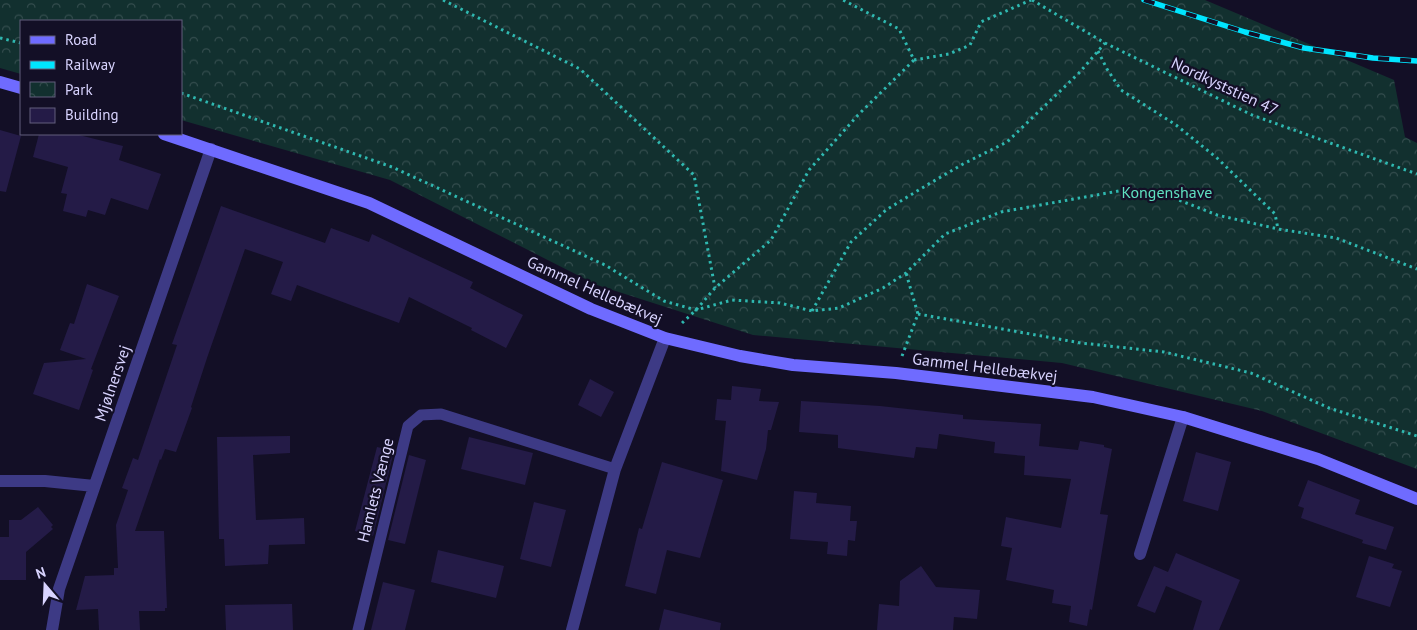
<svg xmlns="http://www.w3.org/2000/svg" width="1417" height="630" font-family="'PT Sans',sans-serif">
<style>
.park{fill:url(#park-crowns)}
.building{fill:#241b47}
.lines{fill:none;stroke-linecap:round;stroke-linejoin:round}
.path{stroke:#2fb8b0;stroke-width:3;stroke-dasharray:2.5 4;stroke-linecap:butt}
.lane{stroke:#3d3a85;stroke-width:11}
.street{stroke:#3d3a85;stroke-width:12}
.secondary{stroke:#6f6bff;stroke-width:12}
.rail-casing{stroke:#00e5ff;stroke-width:5.5}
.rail{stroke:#130f26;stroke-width:4;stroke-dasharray:11;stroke-linecap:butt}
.labels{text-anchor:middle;stroke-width:4.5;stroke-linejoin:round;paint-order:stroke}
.street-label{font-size:16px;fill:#d9d4ff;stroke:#130f26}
.park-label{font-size:16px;fill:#5fe0c0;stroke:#130f26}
</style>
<defs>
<pattern id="park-crowns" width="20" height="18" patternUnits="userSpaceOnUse" patternTransform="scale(1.25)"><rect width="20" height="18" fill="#12302f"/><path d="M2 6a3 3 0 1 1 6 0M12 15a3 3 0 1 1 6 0" fill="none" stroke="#344d4e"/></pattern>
</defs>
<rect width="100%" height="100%" fill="#130f26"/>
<!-- park -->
<path class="park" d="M0 0H1205L1394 80 1405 137 1417 143V469L1262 411 1062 363 753 335 597 285 390 180 181 120V21H21V74L0 68Z"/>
<!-- building -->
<path class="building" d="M0 130 21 136 6 192 0 191Z
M39 134H75L123 146 119 160 161 174 148 210 111 198 105 215 88 210 86 217 63 211 67 194 61 193 68 167 33 157Z
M221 206 325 243 331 228 369 242 372 234 473 282 470 288 523 315 506 348 471 330 472 328 409 297 399 323 297 285 291 301 271 294 283 262 245 249 207 358 191 407 192 408 176 452 165 449 161 460 160 459 135 531H164L167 608H165V611H139L140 630H99L98 609 76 610 85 576 114 575V568H118L116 525 128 490 122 488 133 458 138 460 177 345 172 344Z
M87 284 119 296 91 369 93 370 79 410 33 394 44 363 86 359 60 350 70 323 74 324Z
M590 379 614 392 601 417 578 405Z
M732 386 761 389 759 401 779 402 771 430H768L766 449 757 480 721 471 726 421 715 420 717 399 731 400Z
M801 401 880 406 963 415V419L1041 424 1039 446 1078 450 1080 441 1104 445V447L1112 449 1100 514 1108 515 1092 610 1090 609 1087 626 1069 622 1071 606 1052 603 1054 590 1006 580 1012 548 1001 546 1006 517 1061 528 1071 479 1024 475 1025 456 994 453 995 442 939 434 937 449 916 447 914 458 838 448V435L799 432Z
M290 436V453L253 455 256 520 304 518 305 544 269 545 268 564 225 566 224 539H219L217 437Z
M469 437 533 453 525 485 461 469Z
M377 447 394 451 373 536 355 531Z
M1196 452 1231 462 1218 511 1183 501Z
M409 455 426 460 405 544 388 540Z
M662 462 723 480 700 558 667 550 656 594 625 586 639 528 642 529Z
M1308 480 1360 500 1355 514 1394 527 1386 550 1362 543 1363 540 1301 518 1304 508 1298 506Z
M794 491 817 493 816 503 851 506 850 521H857L855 541 848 540 847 556 827 554 828 542 790 539Z
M534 502 566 510 551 567 520 559Z
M38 507 53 525 51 527 53 529 26 552V580H0V537H9V520H21Z
M438 550 504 566 496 598 431 582Z
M1176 553 1240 580 1219 630H1193L1202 601 1166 586 1155 613 1137 606 1154 566 1168 572Z
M1369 556 1394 564 1392 568 1402 571 1390 607 1356 597Z
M921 566 936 587 980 590 977 619 954 617 953 630H877L879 604 899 606 900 581Z
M383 582 415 590 405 630H371Z
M292 604 293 630H226L225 605Z
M664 609 721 623 720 630H659Z"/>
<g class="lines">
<!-- path -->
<path class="path" d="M443 0 580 69 694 175 715 288
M1032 0 1105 43 1252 115 1417 174
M0 38 21 43
M1098 51 1107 69 1121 90 1176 125 1217 158 1275 214 1278 229
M914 60 949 54 970 45 981 22 1031 0
M181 93 392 167 605 265 664 301 696 310 732 300 780 303 812 311 839 308 883 288 906 273 945 234 1001 212 1130 189 1166 195 1217 215 1278 229 1336 238 1417 269
M812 311 851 242 886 210 922 188 963 164 1007 142 1079 73 1105 43
M918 314 1081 343 1164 352 1251 373 1329 408 1417 436
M682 323 696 310 715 288 771 240 809 170 858 115 914 60 899 29 843 0
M902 356 918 314 906 273"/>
<!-- lane -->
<path class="lane" d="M358 630 408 426 421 415 441 414 615 469"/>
<!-- street -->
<path class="street" d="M0 481H45L94 486
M1140 554 1183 417
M52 630 59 589 211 149
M572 630 615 469 665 338"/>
<!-- secondary -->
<path class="secondary" d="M0 82 21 88
M164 134 369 203 591 309 665 338 740 356 793 365 896 373 1093 397 1183 417 1318 459 1417 499"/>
<defs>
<path id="rail" d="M1144 0 1245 32 1304 48 1373 58 1417 61"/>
</defs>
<!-- rail casing -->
<use href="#rail" class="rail-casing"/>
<!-- rail -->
<use href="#rail" class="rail"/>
</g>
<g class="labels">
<!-- street labels -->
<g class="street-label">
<text transform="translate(1225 86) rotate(25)" y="6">Nordkyststien 47</text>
<text transform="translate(595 290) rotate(24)" y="6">Gammel Hellebækvej</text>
<text transform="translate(985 367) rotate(7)" y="6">Gammel Hellebækvej</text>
<text transform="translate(112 383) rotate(-71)" y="6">Mjølnersvej</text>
<text transform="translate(375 490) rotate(-76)" y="6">Hamlets Vænge</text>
</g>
<!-- park labels -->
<g class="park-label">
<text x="1167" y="198">Kongenshave</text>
</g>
</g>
<!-- legend -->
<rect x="20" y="20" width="162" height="115" fill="#130f26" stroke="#625e7d"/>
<rect x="30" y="36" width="25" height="8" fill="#6f6bff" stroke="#625e7d"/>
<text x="65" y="45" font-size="15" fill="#d9d4ff">Road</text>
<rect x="30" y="61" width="25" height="8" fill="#00e5ff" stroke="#625e7d"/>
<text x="65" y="70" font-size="15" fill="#d9d4ff">Railway</text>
<rect x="30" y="82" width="25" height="15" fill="url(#park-crowns)" stroke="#625e7d"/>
<text x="65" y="95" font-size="15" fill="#d9d4ff">Park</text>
<rect x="30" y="108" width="25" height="15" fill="#241b47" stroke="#625e7d"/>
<text x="65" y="120" font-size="15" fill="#d9d4ff">Building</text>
<!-- north arrow -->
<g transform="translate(45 585) rotate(341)" stroke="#130f26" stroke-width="4" paint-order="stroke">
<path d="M0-4L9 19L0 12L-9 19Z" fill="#d9d4ff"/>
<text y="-8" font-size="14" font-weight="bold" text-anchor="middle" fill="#d9d4ff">N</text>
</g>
</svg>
